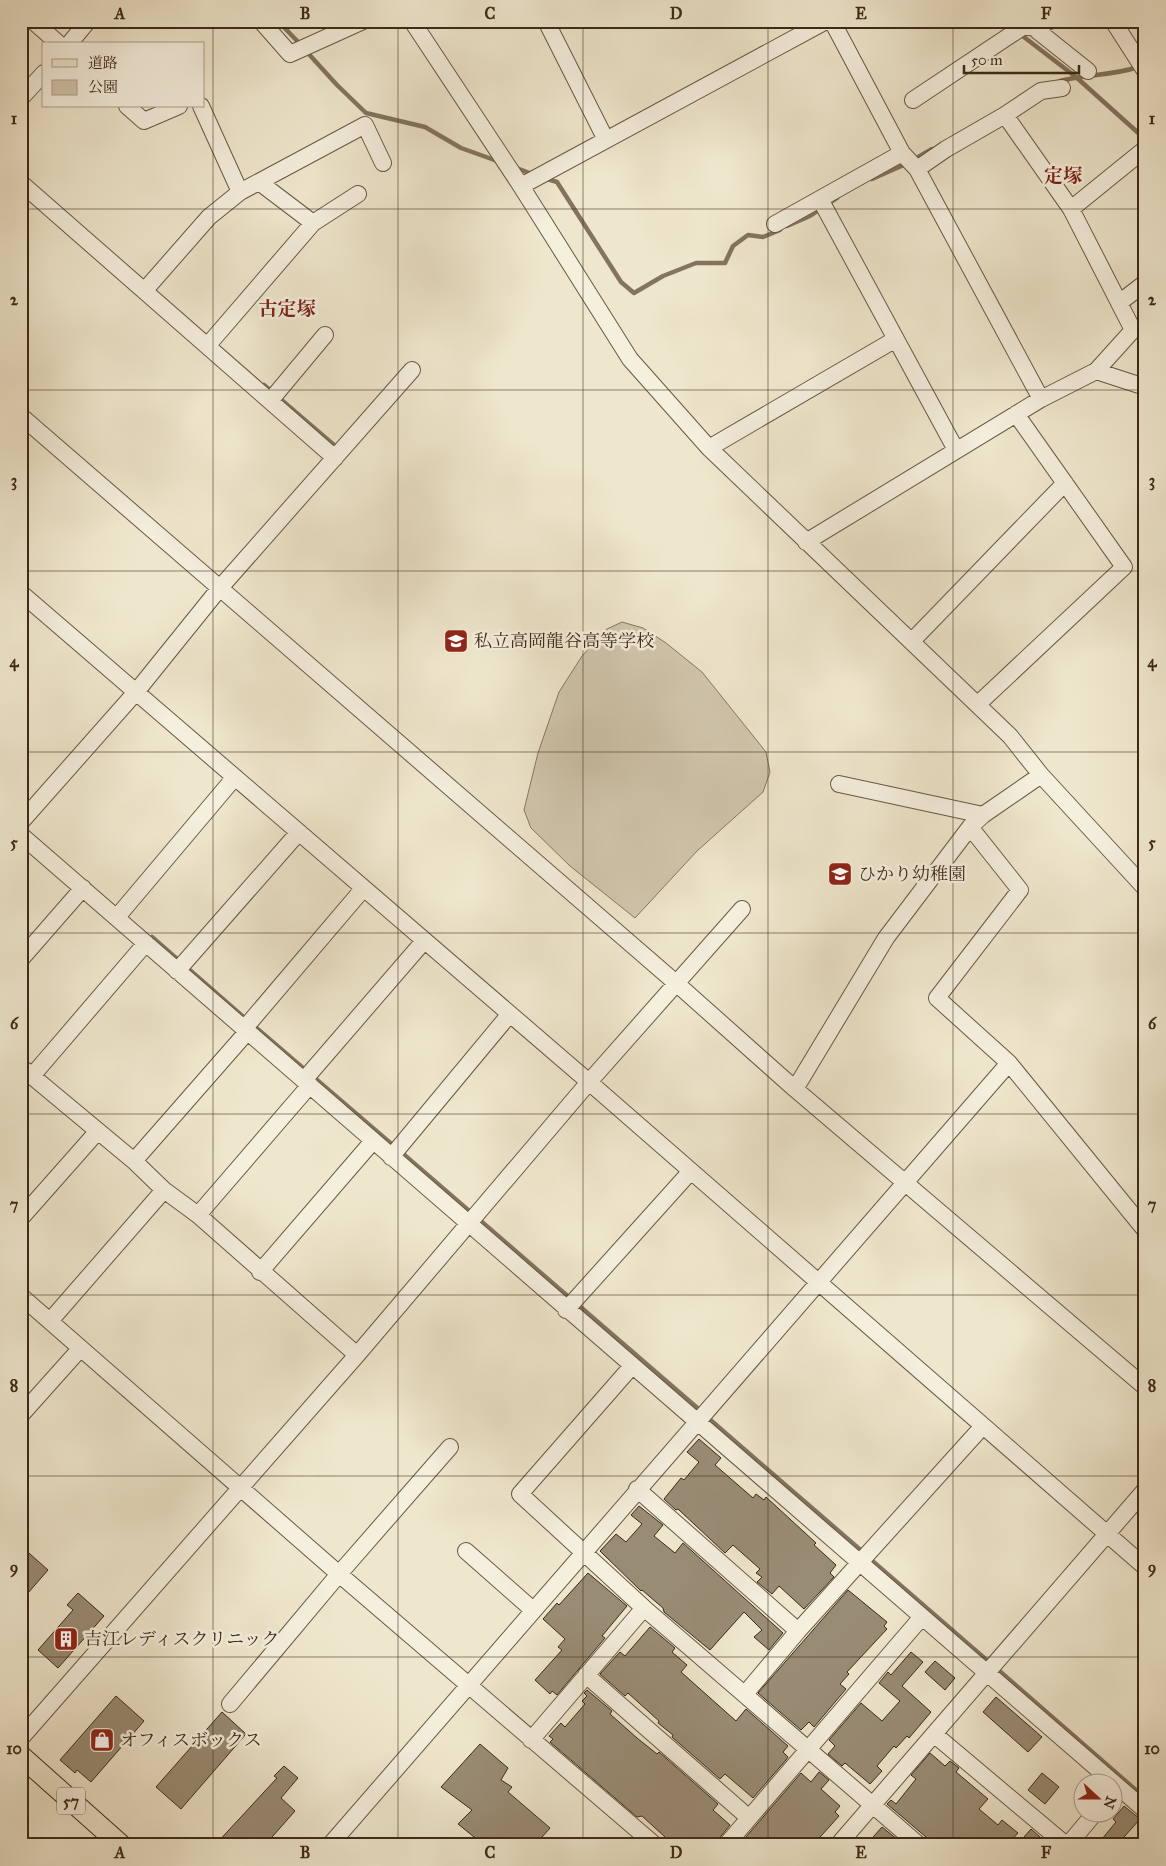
<svg xmlns="http://www.w3.org/2000/svg" width="1166" height="1866" font-family="'IM FELL Great Primer','Noto Serif JP',serif">
<style>
.green{fill:#d1c7ae;stroke:#867862}
.lines{fill:none;stroke-linecap:round;stroke-linejoin:round}
.stream{stroke:#83745f;stroke-width:4.5}
.building{fill:#998c75;stroke:#3c2916}
.minor-casing{stroke:#695844;stroke-width:18}
.major-casing{stroke:#3c2916;stroke-width:22}
.minor{stroke:#f5efde;stroke-width:16}
.major{stroke:#efe7cd;stroke-width:20}
.grid{fill:none;stroke:#3c2916;stroke-width:1;stroke-opacity:0.55}
.labels{text-anchor:middle;stroke-width:5;stroke-linejoin:round;paint-order:stroke}
.shield{fill:#f5efde;stroke:#746452;stroke-width:1}
.shield-label{font-size:16px;font-weight:bold;fill:#3c2916}
.poi-label{font-size:18px;fill:#3c2916;stroke:#f5efde;text-anchor:start}
.neighbourhood-label{font-size:19px;font-weight:bold;fill:#7a1f14;stroke:#f5efde}
.neatline{fill:none;stroke:#3c2916;stroke-width:2}
.grid-label{font-size:16px;text-anchor:middle;font-weight:bold;fill:#3c2916}
</style>
<rect width="100%" height="100%" fill="#efe7cd"/>
<filter id="stains"><feTurbulence type="fractalNoise" baseFrequency=".004" numOctaves="4"/><feColorMatrix values="0 0 0 0 .2 0 0 0 0 .09 0 0 0 0 .02 0 0 0 .5 -.17"/></filter>
<radialGradient id="worn" r=".72"><stop offset=".6" stop-color="#630" stop-opacity="0"/><stop offset="1" stop-color="#630" stop-opacity=".3"/></radialGradient>
<!-- green -->
<path class="green" d="M622 622 643 628 666 643 702 672 766 752 770 772 763 792 697 851 635 918 570 866 531 828 524 810 538 753 559 692 582 656 607 629Z"/>
<g class="lines">
<!-- stream -->
<path class="stream" d="M278 21 301 45
M1004 21 1014 29
M1020 34 1076 77 1145 139
M306 51 337 85 366 113 425 127 461 148 500 162
M1060 81C1085 74 1112 76 1138 67
M913 160 932 149
M514 167 532 174
M544 178 557 182 621 282 634 293 663 276 696 263H725L733 246 748 235 763 237 780 230
M872 179 906 164
M787 226 810 216 837 198
M264 385 334 445
M152 937 247 1020
M253 1025 395 1147
M401 1152 571 1299
M577 1304 702 1412
M707 1417 864 1553
M869 1558 990 1663
M996 1668 1145 1798"/>
</g>
<!-- building -->
<path class="building" d="M699 1439 721 1458 715 1465 753 1498 756 1494 764 1500 766 1497 816 1543 814 1545 836 1565 830 1573 834 1577 804 1609 779 1586 772 1594 757 1582 762 1577 756 1573 760 1569 733 1545 725 1553 678 1509 676 1510 664 1499 681 1478 684 1480 699 1462 687 1452Z
M639 1506 663 1525 654 1536 675 1553 683 1543 783 1633 769 1650 754 1637 762 1630 744 1612 710 1650 664 1612 663 1608 642 1590 641 1591 600 1551 616 1534 626 1542 642 1524 631 1515Z
M21 1546 48 1570 21 1601Z
M588 1573 627 1606 602 1636 605 1638 557 1695 552 1691 550 1694 535 1680 562 1650 558 1647 565 1639 543 1619 557 1603 559 1605Z
M848 1590 887 1622 884 1626 887 1629 847 1672 849 1674 840 1684 846 1689 814 1727 809 1722 801 1730 758 1693Z
M78 1593 104 1616 58 1668 38 1650 73 1610 67 1605Z
M650 1627 675 1648 672 1652 687 1665 681 1672 736 1721 746 1709 788 1746 783 1752 788 1757 786 1760 753 1798 725 1774 720 1779 672 1737 673 1735 658 1723 659 1721 628 1693 625 1696 600 1674 620 1652 625 1656Z
M911 1652 923 1662 902 1686 931 1712 909 1738 907 1736 896 1748 894 1746 877 1766 882 1771 870 1784 845 1763 842 1766 828 1754 835 1746 829 1740 861 1703 882 1721 900 1701 879 1683 888 1672 891 1675Z
M935 1661 955 1678 945 1690 925 1672Z
M587 1690 612 1711 610 1714 637 1738 657 1754 659 1752 718 1804 713 1810 730 1825 717 1841 714 1838 708 1845H665L663 1840 665 1837 642 1816 637 1817 550 1742 553 1739 549 1736 561 1723 565 1727 585 1704 582 1701 587 1696 584 1693Z
M116 1696 144 1721 91 1782 77 1770 75 1773 60 1760Z
M996 1697 1042 1737 1028 1752 983 1712Z
M222 1712 246 1734 181 1809 156 1787Z
M480 1744 508 1768 501 1780 512 1787 508 1792 550 1828 535 1845H484L458 1824 472 1810 441 1787Z
M930 1753 945 1766 950 1761 959 1768 956 1772 988 1799 979 1809 998 1825 1002 1820 1018 1833 1007 1845H929L926 1837 887 1804 891 1800 896 1804 916 1779 911 1775Z
M284 1766 298 1778 281 1798 295 1811 265 1845H215L277 1778 274 1776Z
M819 1772 829 1780 821 1789 840 1806 835 1812 839 1816 813 1845H739L801 1773 811 1782Z
M1042 1773 1059 1787 1045 1804 1028 1790Z
M1124 1806 1140 1819 1117 1845H1097L1116 1822 1113 1819Z
M882 1827 898 1840 894 1845H866Z
M1031 1829 1049 1845H1017Z"/>
<g class="lines">
<defs>
<path id="minor" d="M33 21 59 44
M261 21 290 54 363 21
M412 21 521 186 630 359 709 448 1010 736 1041 775 1145 888
M546 21 606 140
M832 21 902 153 917 169 1041 399
M1113 21 1145 71
M1029 24 1088 71
M69 44 88 21
M21 98 44 73
M913 100 1024 26 1036 28 1049 21
M127 106 144 121 179 106
M201 106 240 192
M1005 115 1071 209 1133 330 1096 371
M917 169 946 149 1005 115 1041 91 1062 88
M259 182 313 223
M21 183 335 458
M521 186 826 21
M820 199 956 450
M1071 209 1145 149
M775 224 902 153
M145 290 209 217 240 192 365 125 383 163
M1119 303 1145 283
M208 345 313 223 358 194
M270 401 325 335
M21 416 676 983 795 1089 1145 1387
M709 448 896 339
M806 542 1041 399 1096 371 1145 387
M21 593 589 1082 1145 1567
M912 641 1065 483
M978 704 1124 567 1016 414
M839 784 983 815
M21 822 136 692 219 589 412 370
M970 827 1020 890 937 998 1009 1063 1145 1230
M21 835 1145 1810
M117 917 235 777
M21 959 83 888
M177 971 299 832
M244 1029 363 889
M21 1067 134 1161 164 1190 198 1215 357 1355
M32 1076 146 943
M304 1080 424 941
M795 1089 886 938 970 827 983 815 1041 775
M391 1157 509 1015
M134 1161 247 1032
M198 1215 310 1085
M21 1218 97 1132
M260 1272 373 1141
M21 1296 339 1574 655 1845
M566 1310 691 1171
M50 1321 164 1190
M632 1366 520 1494 644 1608 919 1845
M21 1415 80 1349
M637 1489 798 1631
M466 1551 533 1610
M586 1675 748 1817
M745 1694 798 1631 983 1426
M230 1704 339 1574 450 1447
M935 1735 1066 1845
M21 1738 357 1355 589 1082 742 909
M531 1740 644 1608
M330 1845 1009 1063
M726 1845 921 1618
M838 1845 1145 1490
M1068 1845 1094 1814"/>
<path id="major" d="M21 1756 121 1845"/>
</defs>
<!-- minor casing -->
<use href="#minor" class="minor-casing"/>
<!-- major casing -->
<use href="#major" class="major-casing"/>
<!-- minor -->
<use href="#minor" class="minor"/>
<!-- major -->
<use href="#major" class="major"/>
</g>
<!-- grid -->
<path class="grid" d="M213 21V1845M398 21V1845M583 21V1845M768 21V1845M953 21V1845M21 209H1145M21 390H1145M21 571H1145M21 752H1145M21 933H1145M21 1114H1145M21 1295H1145M21 1476H1145M21 1657H1145"/>
<!-- icons -->
<defs>
<symbol id="school-square" viewBox="-11 -11 22 22"><rect x="-9" y="-9" width="18" height="18" rx="4" fill="#8f2418" stroke="#f5efde"/><path d="M0-5L7-2L0 1L-7-2ZM-4 1L0 2.5L4 1V4Q0 6-4 4Z" fill="#fff"/></symbol>
<symbol id="building-square" viewBox="-11 -11 22 22"><rect x="-9" y="-9" width="18" height="18" rx="4" fill="#8f2418" stroke="#f5efde"/><path d="M-4-6H4V6H1V3H-1V6H-4ZM-2.5-4.3h1.7v1.8h-1.7ZM.8-4.3h1.7v1.8H.8ZM-2.5-1h1.7V.8h-1.7ZM.8-1h1.7V.8H.8Z" fill="#fff"/></symbol>
<symbol id="shop-square" viewBox="-11 -11 22 22"><rect x="-9" y="-9" width="18" height="18" rx="4" fill="#8f2418" stroke="#f5efde"/><path d="M-5-2.5h2.3a2.7 3.5 0 0 1 5.4 0H5L5.5 6h-11ZM-1.5-2.5h3a1.5 2.3 0 0 0-3 0Z" fill="#fff"/></symbol>
</defs>
<g fill-rule="evenodd">
<use href="#school-square" x="442" y="627" width="28" height="28"/>
<use href="#school-square" x="826" y="860" width="28" height="28"/>
<use href="#building-square" x="52" y="1625" width="28" height="28"/>
<use href="#shop-square" x="88" y="1726" width="28" height="28"/>
</g>
<g class="labels">
<!-- shield labels -->
<rect class="shield" x="57" y="1787.5" width="28" height="27" rx="4"/>
<g class="shield-label">
<text x="71" y="1807">57</text>
</g>
<!-- poi labels -->
<g class="poi-label">
<text x="474" y="647">私立高岡龍谷高等学校</text>
<text x="858" y="880">ひかり幼稚園</text>
<text x="84" y="1645">吉江レディスクリニック</text>
<text x="120" y="1746">オフィスボックス</text>
</g>
<!-- neighbourhood labels -->
<g class="neighbourhood-label">
<text x="1063" y="182">定塚</text>
<text x="287" y="315">古定塚</text>
</g>
</g>
<!-- margin -->
<rect width="1166" height="1866" fill="none" stroke="#efe7cd" stroke-width="55"/>
<!-- legend -->
<rect x="42" y="42" width="162" height="65" fill="#f5efde" stroke="#aba08e"/>
<rect x="52" y="59" width="25" height="8" fill="#efe7cd" stroke="#aba08e"/>
<text x="88" y="68" font-size="15" fill="#3c2916">道路</text>
<rect x="52" y="80" width="25" height="15" fill="#d1c7ae" stroke="#aba08e"/>
<text x="88" y="92" font-size="15" fill="#3c2916">公園</text>
<!-- north arrow -->
<g transform="translate(1098 1798) rotate(111)"><circle r="24" fill="#f5efde" stroke="#aba08e"/>
<path d="M0-4L9 19L0 12L-9 19Z" fill="#8f2418"/>
<text y="-8" font-size="14" font-weight="bold" text-anchor="middle" fill="#3c2916">N</text>
</g>
<!-- scale -->
<path d="M964 65v8h115v-8" fill="none" stroke="#3c2916" stroke-width="2.5"/>
<text x="971" y="65" font-size="15" fill="#3c2916" stroke="#f5efde" stroke-width="4" paint-order="stroke">50 m</text>
<rect x="28" y="28" width="1110" height="1810" class="neatline"/>
<g class="grid-label">
<text x="120" y="19">A</text>
<text x="305" y="19">B</text>
<text x="490" y="19">C</text>
<text x="676" y="19">D</text>
<text x="861" y="19">E</text>
<text x="1046" y="19">F</text>
<text x="14" y="124">1</text>
<text x="1152" y="124">1</text>
<text x="14" y="305">2</text>
<text x="1152" y="305">2</text>
<text x="14" y="486">3</text>
<text x="1152" y="486">3</text>
<text x="14" y="667">4</text>
<text x="1152" y="667">4</text>
<text x="14" y="848">5</text>
<text x="1152" y="848">5</text>
<text x="14" y="1029">6</text>
<text x="1152" y="1029">6</text>
<text x="14" y="1210">7</text>
<text x="1152" y="1210">7</text>
<text x="14" y="1391">8</text>
<text x="1152" y="1391">8</text>
<text x="14" y="1573">9</text>
<text x="1152" y="1573">9</text>
<text x="14" y="1754">10</text>
<text x="1152" y="1754">10</text>
<text x="120" y="1858">A</text>
<text x="305" y="1858">B</text>
<text x="490" y="1858">C</text>
<text x="676" y="1858">D</text>
<text x="861" y="1858">E</text>
<text x="1046" y="1858">F</text>
</g>
<rect width="100%" height="100%" filter="url(#stains)"/>
<rect width="100%" height="100%" fill="url(#worn)"/>
</svg>
